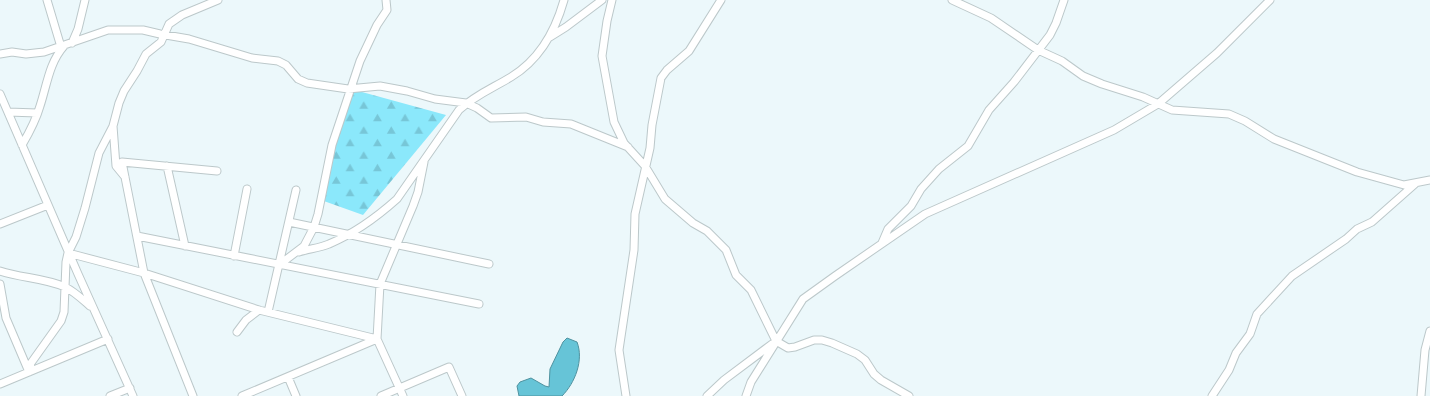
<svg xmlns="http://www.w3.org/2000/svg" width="1430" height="396" font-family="'Noto Sans',sans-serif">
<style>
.forest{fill:url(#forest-firs)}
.water{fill:#66c4d7;stroke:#4f929f}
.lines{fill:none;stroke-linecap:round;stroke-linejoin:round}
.minor-casing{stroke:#bcc8ca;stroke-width:9}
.minor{stroke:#fff;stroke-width:7}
</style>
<defs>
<pattern id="forest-firs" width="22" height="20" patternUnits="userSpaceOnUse" patternTransform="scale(1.25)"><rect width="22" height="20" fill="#8be8fb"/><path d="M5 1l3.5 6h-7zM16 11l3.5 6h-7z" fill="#77c6d7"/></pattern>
</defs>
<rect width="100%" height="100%" fill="#ecf8fb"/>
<!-- forest -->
<path class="forest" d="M351 89 446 115 363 215 321 200Z"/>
<!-- water -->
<path class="water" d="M567 338 577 342C584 360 575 383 562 396H519L517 386 520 382 531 378 545 386 549 387 550 369 563 342Z"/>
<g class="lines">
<defs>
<path id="minor" d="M47 0 61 47
M612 0 607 21 602 56 614 122 624 143 645 166 665 199 693 223 707 231 726 250 736 275 751 290 776 341 788 348 795 347 814 340H822L832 343 857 354 865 360 874 374 881 380 909 396
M952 0 991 18 1038 50 1062 61 1083 76 1102 84 1143 97 1172 110 1229 114 1245 121 1274 139 1357 172 1404 185 1430 180
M550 37 566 27 602 0
M72 43 78 29 85 0
M0 54 12 52 26 54 44 52 108 30H143L160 34 189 39 252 58 278 61 286 65 298 79 307 83 348 89 380 86 407 91 435 99 466 103 477 108 491 118 526 117 543 122 571 124 628 147
M0 94 78 274 133 396
M8 112 37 113
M22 145C29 133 36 120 40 106 47 85 49 63 64 46
M167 166 185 246
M217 171 122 162 144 273 259 310 377 339
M125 177 116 166 113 126 119 103 124 91 137 71 146 54 161 42 169 24 182 15 218 0
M289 222 489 264
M0 224 48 205
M137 236 479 304
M882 243 888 229 911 206 921 189 939 169 968 146 989 110 1014 82 1050 35 1056 23 1064 0
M299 252C308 249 320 248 329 244 353 234 378 216 397 199L459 110C475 95 493 88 511 77 539 60 555 32 564 0
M68 253 144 273 193 396
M234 256 247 189
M279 265 304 246 314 227 318 214 332 145 360 61 377 25 387 10 386 0
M0 271C21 278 45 278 65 287 75 292 82 299 90 306
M0 284 6 318 29 372
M268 312 296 190
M237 332 246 320 259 310
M29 372 31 363 61 321 64 312 66 262 68 253 76 237 85 208 99 153 113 126
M288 377 296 396
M0 384 108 339
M110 396 130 388
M242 396 377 339
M381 396 449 367 462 396
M403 396 377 339 380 284 413 206 418 192 424 162
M626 396 619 350 634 250 635 214 650 148 652 125 661 78 667 70 689 51 721 0
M707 396 724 380 772 344
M746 396 751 382 803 299 835 276 925 214 1114 130 1158 104 1217 53 1270 0
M1212 396 1229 370 1236 353 1250 334 1257 314 1292 276 1346 239 1357 229 1372 222 1415 184
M1421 396 1425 350 1430 331"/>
</defs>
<!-- minor casing -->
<use href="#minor" class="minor-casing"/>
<!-- minor -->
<use href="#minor" class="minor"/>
</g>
</svg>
